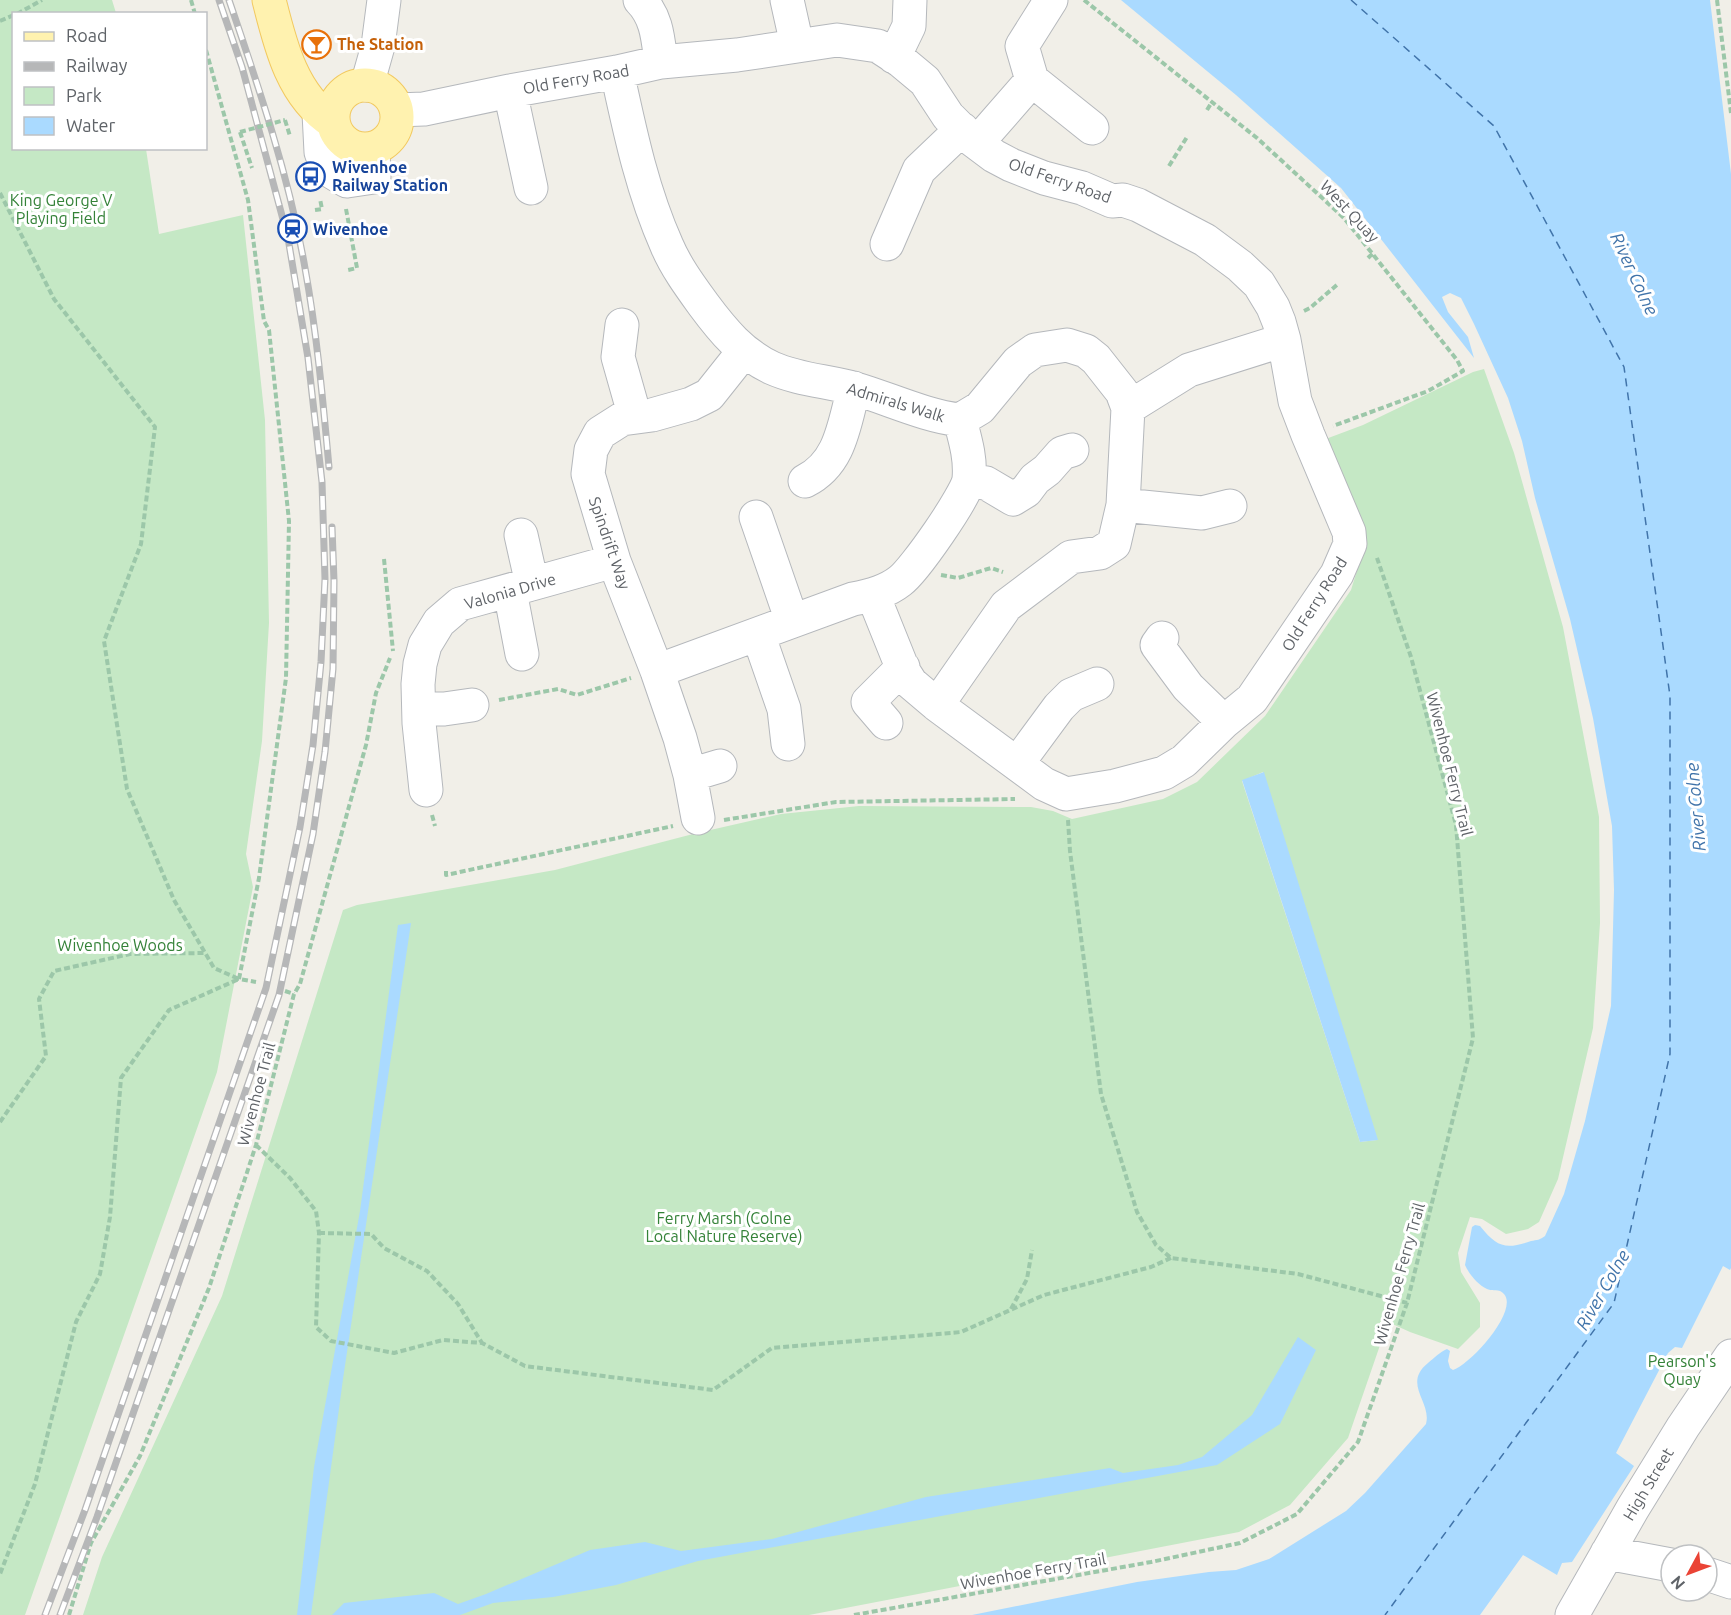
<svg xmlns="http://www.w3.org/2000/svg" width="1731" height="1615" font-family="Ubuntu,sans-serif">
<style>
.green{fill:#c5e8c5;fill-rule:evenodd}
.water{fill:#aadaff}
.lines{fill:none;stroke-linecap:round;stroke-linejoin:round}
.ferry{stroke:#4174aa;stroke-width:1.5;stroke-dasharray:8 6;stroke-linecap:butt}
.minor-casing{stroke:#b5b8bc;stroke-width:35}
.major-casing{stroke:#f2c960;stroke-width:35}
.path{stroke:#9cc7a9;stroke-width:4;stroke-dasharray:6 3;stroke-linecap:butt}
.minor{stroke:#fff;stroke-width:33}
.major{stroke:#fff2af;stroke-width:33}
.rail-casing{stroke:#b6b7b8;stroke-width:7}
.rail{stroke:#fff;stroke-width:4.5;stroke-dasharray:14;stroke-linecap:butt}
.path-bridge{stroke:#9cc7a9;stroke-width:4;stroke-dasharray:6 3;stroke-linecap:butt}
.labels{text-anchor:middle;stroke-width:6;stroke-linejoin:round;paint-order:stroke}
.food-label{font-size:16px;font-weight:bold;fill:#c56008;stroke:#fff;text-anchor:start}
.street-label{font-size:16px;fill:#5f6368;stroke:#fff}
.transit-label{font-size:16px;font-weight:bold;fill:#164399;stroke:#fff;text-anchor:start}
.park-label{font-size:16px;fill:#348238;stroke:#fff}
.water-label{font-size:18px;font-style:italic;fill:#4174aa;stroke:#fff}
</style>
<rect width="100%" height="100%" fill="#f1efe8"/>
<!-- green -->
<path class="green" d="M0 0H112L116 13 14 14V148L146 149 159 234 243 215 265 420 269 623 262 741 246 854 253 887 217 1072 25 1615H0Z
M1484 369 1514 453 1563 627 1599 817 1600 923 1593 1028 1558 1179 1539 1222 1528 1229 1506 1234 1482 1219 1470 1217 1458 1253 1461 1272 1480 1303V1327L1458 1349 1410 1332 1388 1322 1348 1438 1290 1505 1239 1532 809 1615H83L102 1557 222 1296 343 910 357 905 555 870 693 834 781 814 859 806 1031 807 1053 811 1072 819 1163 799 1197 782 1265 716 1351 590 1359 564 1323 440 1363 425 1473 372ZM1263 772 1377 1140 1360 1142 1242 781Z"/>
<!-- water -->
<path class="water" d="M1121 0H1710L1731 174V1268L1730 1270 1723 1266 1682 1348 1675 1347 1668 1353 1616 1453 1634 1466 1572 1562 1562 1563 1557 1575 1523 1555 1480 1615H972L1137 1582 1209 1572 1236 1570 1269 1559 1346 1511 1365 1493 1426 1424C1432 1402 1402 1384 1428 1363 1434 1358 1440 1352 1447 1349L1450 1351 1448 1361 1450 1368 1453 1370C1470 1365 1519 1311 1504 1294 1499 1288 1493 1292 1487 1289 1478 1285 1469 1274 1465 1265L1472 1227 1475 1225 1480 1226C1497 1247 1505 1250 1531 1241 1537 1240 1540 1240 1545 1236L1564 1194 1585 1121 1611 1006 1614 890 1612 826 1593 718 1570 619 1535 498 1522 441 1508 398 1474 324 1461 298 1450 293 1442 297 1448 312 1468 337 1474 358 1341 188 1236 95Z
M1264 772 1378 1140 1360 1142 1242 780Z
M411 923 343 1379 311 1615H297L314 1467 360 1211 398 925Z
M1298 1337 1316 1350 1280 1424 1217 1465 698 1561 616 1585 553 1597 493 1603 460 1615H332L344 1603 434 1593 458 1604 486 1594 590 1550 645 1542 681 1551 772 1539 926 1497 1110 1468 1123 1473 1178 1465 1202 1457 1252 1415Z"/>
<g class="lines">
<!-- ferry -->
<path class="ferry" d="M1351 0 1494 126 1624 367 1670 696V1054L1614 1303 1385 1615"/>
<defs>
<path id="minor" d="M640 0C657 17 658 39 661 62
M787 0 797 45
M894 57 909 26 910 0
M617 72C630 132 642 190 667 246 676 267 690 286 703 304 723 331 742 354 772 368 799 380 828 381 856 389 890 399 925 416 960 420 965 439 971 458 969 479 967 495 914 571 900 581 886 592 870 596 853 599L657 671
M1032 80 1092 128
M367 85 378 46 384 0
M510 91 531 188
M397 110 424 109 510 91 617 72 661 62 737 55 837 40 878 46 901 61 925 81 948 116 970 138 994 156 1011 165 1044 178 1082 188 1112 201 1123 200 1138 205 1205 240 1240 266 1259 284 1273 307 1279 322 1284 340 1295 401 1308 435 1349 532 1350 544 1337 574 1252 699 1224 722 1184 761 1164 773 1115 786 1066 794 1044 784 937 705 911 683 904 672 873 595
M319 113 321 152 327 169 347 181 374 177 373 149
M977 143 1032 80 1022 46 1051 0
M887 244 919 170 962 129
M622 325 618 357 635 417
M1128 408 1189 370 1284 340
M805 481C841 463 844 424 854 388
M969 481 986 483 1013 499 1026 491 1035 479 1047 470 1062 453 1072 450
M1123 505 1202 513 1230 506
M756 517 792 621
M521 535 532 584
M510 591 522 654
M758 634 784 709 788 744
M1162 638 1157 645 1188 687 1224 722
M937 705 1006 606 1071 557 1100 553 1114 544 1123 505 1128 408 1122 392 1096 359 1086 351 1067 345 1035 350 1018 362 980 408 960 420
M419 709H444L472 705
M886 723 868 702 903 667
M1017 764 1059 707 1071 695 1097 684
M690 775 720 766
M426 790 419 723 418 684 420 664 425 645 439 622 460 604 614 561
M698 818 690 775 680 738 657 671 614 561 588 474 591 450 600 433 622 419 652 415 691 404 709 395 744 351
M1607 1553 1671 1565
M1707 1574 1731 1582
M1572 1615 1633 1508 1683 1427 1731 1356"/>
<path id="major" d="M269 0C280 44 292 96 333 122
M333 117a32 32 0 1 1 64 0a32 32 0 1 1-64 0Z"/>
</defs>
<!-- minor casing -->
<use href="#minor" class="minor-casing"/>
<!-- major casing -->
<use href="#major" class="major-casing"/>
<!-- path -->
<path class="path" d="M191 0 195 14
M1084 0 1257 138 1344 218 1457 360 1463 371 1428 391 1333 426
M1717 0 1731 113
M17 14 42 0
M0 21 14 15
M206 50 248 200 264 321 269 330 289 521 286 678 259 878 239 979 256 982
M1207 110 1212 102
M285 120 290 136
M240 132 252 168
M1169 166 1187 137
M0 193 54 299 155 427 141 544 104 641 127 789 174 900 214 968 239 979 169 1010 121 1078 110 1217 100 1274 76 1322 35 1484 0 1574
M346 209 357 268 348 270
M315 210 322 209 320 199
M1368 258 1373 253
M1304 311 1310 308 1338 284
M384 559 393 651
M941 575 958 578 991 568 1003 572
M499 700 558 689 577 695 631 678
M432 815 435 826
M724 820 836 802 1015 799
M1068 820 1070 851 1101 1094 1137 1212 1156 1245 1171 1258 1298 1274 1407 1303
M446 871V875L673 826
M285 991 294 994
M0 1122 46 1056 39 999 54 971 130 954 205 953
M256 1145 290 1178 316 1211 319 1233 316 1327 331 1341 394 1353 443 1340 482 1343 525 1366 713 1390 772 1348 961 1332 1044 1295 1151 1267 1171 1258
M319 1233 371 1234 384 1248 427 1271 458 1304 482 1343
M1011 1309 1027 1279 1032 1250
M69 1615 91 1543 140 1456 209 1288 256 1145 294 994 300 984 366 745 376 693 390 658
M854 1615 1151 1562 1240 1543 1297 1514 1358 1442 1407 1303 1473 1038 1456 825 1411 657 1376 555"/>
<!-- minor -->
<use href="#minor" class="minor"/>
<!-- major -->
<use href="#major" class="major"/>
<defs>
<path id="rail" d="M229 0C259 88 289 176 305 268 317 334 323 401 329 467
M45 1615 85 1510 266 988 300 827 313 745 321 662 325 579 322 482 308 358 288 238 242 67 219 0
M60 1615 97 1517 279 995 313 834 325 752 333 669 334 581 332 527"/>
</defs>
<!-- rail casing -->
<use href="#rail" class="rail-casing"/>
<!-- rail -->
<use href="#rail" class="rail"/>
<!-- path-bridge -->
<path class="path-bridge" d="M240 132 285 120"/>
</g>
<!-- icons -->
<defs>
<symbol id="bar-ring" viewBox="-11 -11 22 22"><circle r="9.5" fill="#fff" stroke="#e8710a" stroke-width="1.5"/><path d="M-6-5H6L.8 .8V4.5H3.5V6h-7V4.5H-.8V.8Z" fill="#e8710a"/></symbol>
<symbol id="bus-ring" viewBox="-11 -11 22 22"><circle r="9.5" fill="#fff" stroke="#1a4fb4" stroke-width="1.5"/><path d="M-5-6H5V4H4V6H2V4H-2V6H-4V4H-5ZM-3.5-4V0h7V-4ZM-3.5 1.2v1.5H-2V1.2ZM2 1.2v1.5H3.5V1.2Z" fill="#1a4fb4"/></symbol>
<symbol id="station-ring" viewBox="-11 -11 22 22"><circle r="9.5" fill="#fff" stroke="#1a4fb4" stroke-width="1.5"/><path d="M-3-6H3Q5-6 5-4V2Q5 4 3 4L4.5 6H3L1.5 4h-3L-3 6H-4.5L-3 4Q-5 4-5 2V-4Q-5-6-3-6ZM-3.5-4v3h7v-3ZM-3.5 1v1.5H-2V1ZM2 1v1.5H3.5V1Z" fill="#1a4fb4"/></symbol>
</defs>
<g fill-rule="evenodd">
<use href="#bar-ring" x="300" y="28" width="33" height="33"/>
<use href="#bus-ring" x="294" y="160" width="33" height="33"/>
<use href="#station-ring" x="276" y="212" width="33" height="33"/>
</g>
<g class="labels">
<!-- food labels -->
<g class="food-label">
<text x="337" y="50">The Station</text>
</g>
<!-- street labels -->
<g class="street-label">
<text transform="translate(576 79) rotate(-10)" y="6">Old Ferry Road</text>
<text transform="translate(1060 180) rotate(19)" y="6">Old Ferry Road</text>
<text transform="translate(1350 211) rotate(47)" y="6">West Quay</text>
<text transform="translate(896 402) rotate(17)" y="6">Admirals Walk</text>
<text transform="translate(610 543) rotate(71)" y="6">Spindrift Way</text>
<text transform="translate(510 591) rotate(-16)" y="6">Valonia Drive</text>
<text transform="translate(1314 604) rotate(-58)" y="6">Old Ferry Road</text>
<text transform="translate(1450 764) rotate(76)" y="6">Wivenhoe Ferry Trail</text>
<text transform="translate(256 1094) rotate(-75)" y="6">Wivenhoe Trail</text>
<text transform="translate(1399 1274) rotate(-74)" y="6">Wivenhoe Ferry Trail</text>
<text transform="translate(1648 1484) rotate(-59)" y="6">High Street</text>
<text transform="translate(1033 1571) rotate(-10)" y="6">Wivenhoe Ferry Trail</text>
</g>
<!-- transit labels -->
<g class="transit-label">
<text x="332" y="173">Wivenhoe<tspan x="332" dy="18">Railway Station</tspan></text>
<text x="313" y="235">Wivenhoe</text>
</g>
<!-- park labels -->
<g class="park-label">
<text x="61" y="206">King George V<tspan x="61" dy="18">Playing Field</tspan></text>
<text x="120" y="951">Wivenhoe Woods</text>
<text x="724" y="1224">Ferry Marsh (Colne<tspan x="724" dy="18">Local Nature Reserve)</tspan></text>
<text x="1682" y="1367">Pearson's<tspan x="1682" dy="18">Quay</tspan></text>
</g>
<!-- water labels -->
<g class="water-label">
<text transform="translate(1634 274) rotate(65)" y="6">River Colne</text>
<text transform="translate(1696 807) rotate(-95)" y="6">River Colne</text>
<text transform="translate(1603 1290) rotate(-60)" y="6">River Colne</text>
</g>
</g>
<!-- legend -->
<rect x="12" y="12" width="195" height="138" fill="#ffffff" stroke="#bfc1c3" stroke-width="1.5"/>
<rect x="24" y="32" width="30" height="9" fill="#fff2af" stroke="#bfc1c3" stroke-width="1.5"/>
<text x="66" y="42" font-size="18" fill="#5f6368">Road</text>
<rect x="24" y="62" width="30" height="9" fill="#b6b7b8" stroke="#bfc1c3" stroke-width="1.5"/>
<text x="66" y="72" font-size="18" fill="#5f6368">Railway</text>
<rect x="24" y="87" width="30" height="18" fill="#c5e8c5" stroke="#bfc1c3" stroke-width="1.5"/>
<text x="66" y="102" font-size="18" fill="#5f6368">Park</text>
<rect x="24" y="117" width="30" height="18" fill="#aadaff" stroke="#bfc1c3" stroke-width="1.5"/>
<text x="66" y="132" font-size="18" fill="#5f6368">Water</text>
<!-- north arrow -->
<g transform="translate(1689 1573) rotate(229)"><circle r="28" fill="#ffffff" stroke="#bfc1c3" stroke-width="1.5"/>
<path d="M0-4.5L10 22L0 15L-10 22Z" fill="#ea4335"/>
<text y="-9" font-size="16" font-weight="bold" text-anchor="middle" fill="#5f6368">N</text>
</g>
</svg>
